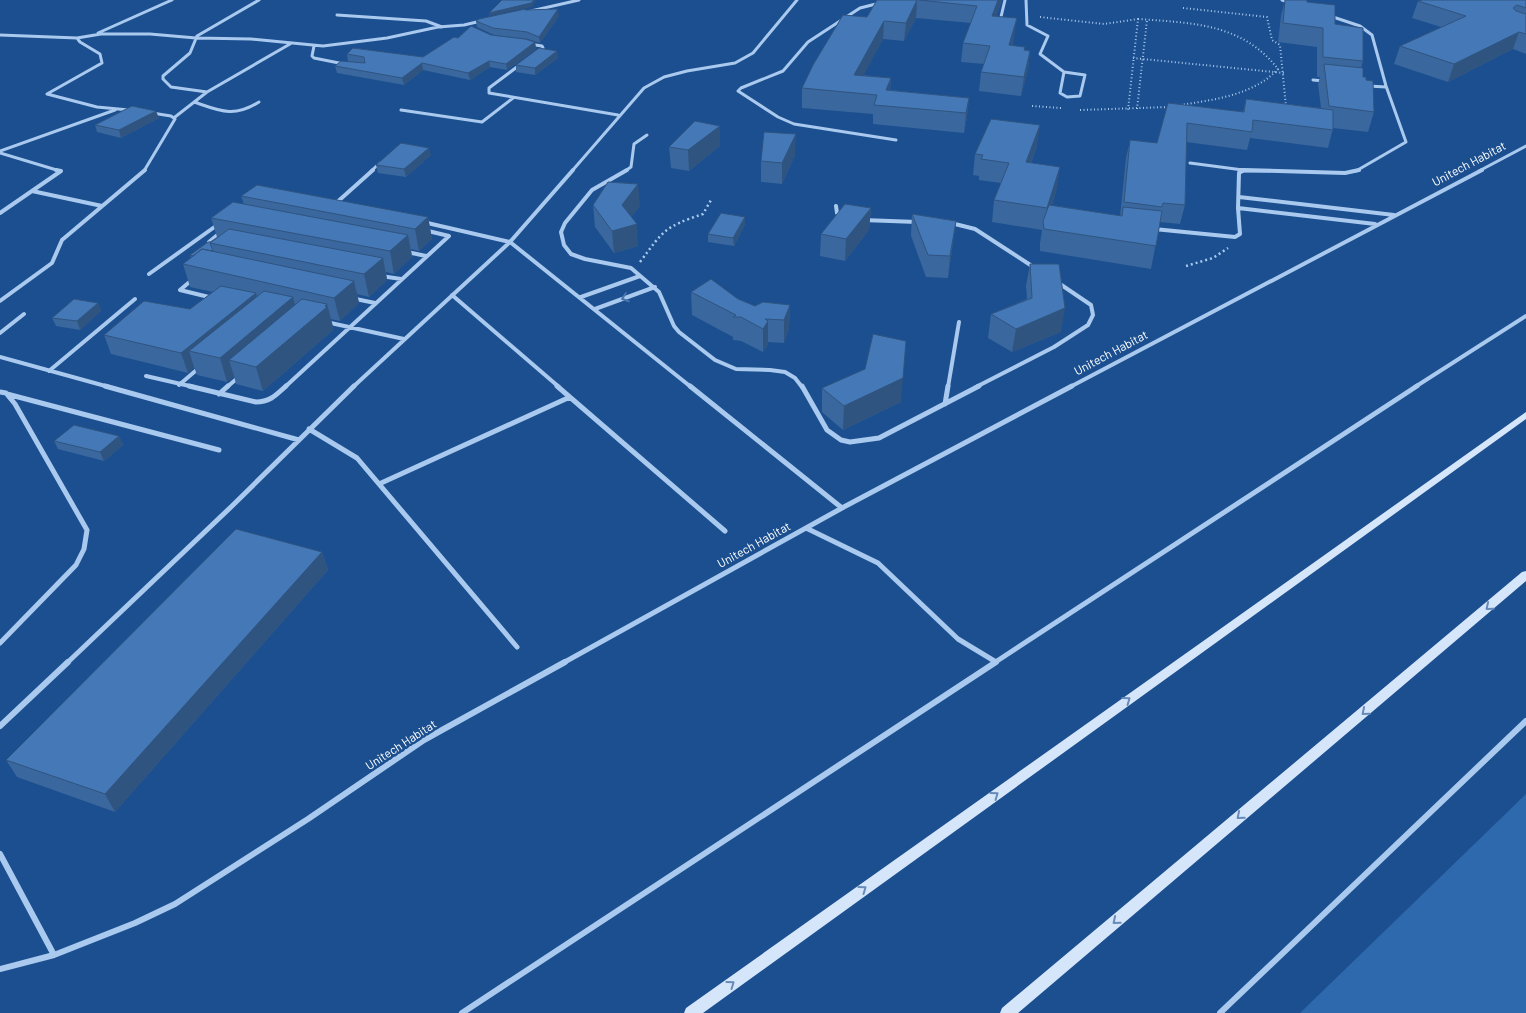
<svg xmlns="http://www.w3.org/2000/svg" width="1526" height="1013" font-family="Barlow,sans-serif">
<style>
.green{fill:#2e69ad}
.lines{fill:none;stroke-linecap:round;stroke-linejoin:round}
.path-far1{stroke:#a9c9ee;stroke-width:2;stroke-dasharray:1 2.5;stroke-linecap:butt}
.path{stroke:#a9c9ee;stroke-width:2.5;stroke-dasharray:2 3;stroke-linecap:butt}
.street-far3{stroke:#a9c9ee;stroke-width:3}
.street-far2{stroke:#a9c9ee;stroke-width:4}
.street-far1{stroke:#a9c9ee;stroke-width:5}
.street{stroke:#a9c9ee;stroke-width:6}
.secondary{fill:#d6e6fa;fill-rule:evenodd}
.wall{fill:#3a679d}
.shaded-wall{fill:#305480}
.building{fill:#4478b7;stroke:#305480}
.oneway{stroke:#4674ac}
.oneway2{stroke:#668bba}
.labels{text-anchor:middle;stroke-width:5;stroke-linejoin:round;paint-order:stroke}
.street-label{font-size:12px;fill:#fff;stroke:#1b4f8f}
</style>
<rect width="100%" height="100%" fill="#1b4f8f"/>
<!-- green -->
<path class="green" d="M1526 794V1013H1300Z"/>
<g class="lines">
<!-- path-far1 -->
<path class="path-far1" d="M1183 8 1267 17 1272 40 1280 45 1286 107
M1040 17 1104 24 1138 19 1128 110
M1138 19C1192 23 1242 23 1278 69 1254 95 1213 100 1180 105
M1133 58 1284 73
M1032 106 1061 108
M1137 109 1147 20
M1080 110 1169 107"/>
<!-- path -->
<path class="path" d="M640 262C664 230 664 227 703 214L711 200
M1186 266 1213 258 1228 248"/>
<!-- street-far3 -->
<path class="street-far3" d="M1026 0 1027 25 1048 36 1040 54 1064 72
M1282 0 1291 3
M880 3 860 8 808 42 783 71 741 88 738 91 778 117 794 124 896 140
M531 11 579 0
M337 15 426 21 442 27
M1330 16 1360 26 1372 35 1386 86 1406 142 1356 171
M1000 21 1005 0
M98 33 172 0
M0 35 77 38 101 34H150L196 38 251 39 323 46 387 38 438 27 464 25 481 21
M77 38 80 42 100 54 102 63 47 94 97 107 129 110
M529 44 542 46 543 48 538 52
M314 46 312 56 314 58 344 64
M521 64 489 88V93L618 115
M1064 72 1085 75 1080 96 1067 97 1060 93Z
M1313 80 1324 81
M1368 86 1386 87
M207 92 171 87 163 79V76L190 53 197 36 259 0
M194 102C220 111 234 118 259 102
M401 110 482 122 513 98
M175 117 207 92 290 44
M0 151 115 110
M0 153 60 171
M1190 163 1243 170
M144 171 175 119 171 116 152 113
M371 171 380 163
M572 171 644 88 664 77 687 71 735 63 753 53 797 0
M625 171 631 167 634 144 647 135
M1243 171H1270
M1479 171 1526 146"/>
<!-- street-far2 -->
<path class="street-far2" d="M627 170 592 190 565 223 561 232 564 245 571 254 585 259 631 268 659 292 674 326 679 332 715 360 736 369 770 370 785 372 795 378 802 387
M1239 170H1243
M32 191 102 206
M1239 197 1394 215
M335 204 373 170
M836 206 837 213 843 216
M1238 208 1375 224
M0 213 61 171 56 170
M863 220 917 222
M423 222 510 242 691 387
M951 223 975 229 1035 268
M1154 229 1235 237 1240 234 1238 208 1239 173 1244 170 1345 173 1359 170
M209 242 221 232
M407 252 426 256
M149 274 220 223
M381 276 401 279
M193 279 180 290 213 298
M452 295 559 387
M581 297 640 276
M351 298 375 303
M0 301 52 263 62 240 145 170
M595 309 655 287
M326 322 404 339
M0 333 24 314
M0 357 109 387
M49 371 135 299
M146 376 194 387
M179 385 200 367
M227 387 240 376
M285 387 449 236 424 230
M353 387 510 242 573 170
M948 387 959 322
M976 387 1054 347 1088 325 1093 315 1091 305 1057 282
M1070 387 1482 170
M1415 387 1526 316"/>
<!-- street-far1 -->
<path class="street-far1" d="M105 386 299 440
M189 386 256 402C270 402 276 395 286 386
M557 386 725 531
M690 386 842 508
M802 386 827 430 841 440 850 442 879 438 979 386
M0 392 6 393 15 404 87 530 84 549 76 565 0 643
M7 394 219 450
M219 394 228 386
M945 404 948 386
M309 429 357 458 517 647
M379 484 570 397
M806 528 878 563 958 639 996 662
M67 663 232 506 354 386
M563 663 842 508 1072 386
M994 663 1417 386"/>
<!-- street -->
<path class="street" d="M0 726 68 662
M0 854 54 955
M0 969 54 955 135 923 175 904 308 819 424 740 565 662
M462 1013 996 662
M1220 1013 1526 721"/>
<!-- secondary -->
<path class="secondary" d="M1526 412V419L703 1013H684L686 1008Z
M1526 571V581L1018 1013H1000L1002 1008 1522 572Z"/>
</g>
<!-- wall -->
<path class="wall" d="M877 0H1002L996 17 1014 37 1012 46 1025 50 1030 51 1028 70 1021 96 979 91 981 72 984 64 961 62 963 43 971 23 916 18 904 41 883 39 863 75 891 78 890 90 969 98 967 117 964 133 873 124V114L802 108V88L867 17Z
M1285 0H1307V2L1335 24 1363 61 1361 68 1363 77 1366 80 1374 112 1368 132 1333 128 1328 148 1250 138 1247 150 1186 142 1185 205 1180 224 1160 222 1151 269 1040 251V243L1042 230 992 222 994 200 1001 183 979 180V176L973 175 975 154 1037 146 1031 163 1057 188 1052 205 1120 216 1126 158 1130 140 1157 143 1168 103 1243 112 1246 99 1321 108 1318 84 1320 77H1317V47L1278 42 1281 16Z
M1526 0V54L1513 49 1448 82 1394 64 1400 46 1441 27 1412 18 1418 1Z
M526 10 559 16 540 43 528 39 494 35 477 27 476 21Z
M491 35 535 42 536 49 507 70 490 67 470 80 423 70 404 85 337 73 335 66 348 61 347 54 423 57 458 38Z
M558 58 535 75 516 72V65Z
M159 118 121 138 97 132 95 125Z
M720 146 689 171 671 168 669 147Z
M431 155 406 177 378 173 376 165Z
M795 155 782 184 761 182V161Z
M241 196 428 217 432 239 419 251 411 249 412 257 394 274 386 272 387 280 369 297 357 294 359 303 340 321 331 319 333 327 332 328 333 330 263 391 236 384 234 376 227 382 197 375 194 367 188 373 111 354 104 335 190 309 213 292 190 287 183 264 191 258 190 255 217 237 211 218 244 204Z
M593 205 640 206 631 217 638 246 614 253 595 227Z
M871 208 869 230 845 261 820 256 821 234Z
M912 214 956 221 953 243 948 278 926 277 911 236Z
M745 217V224L734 246 708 242V234Z
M1030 264 1061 332 1012 352 988 338 991 314 1027 299 1026 286Z
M691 292 738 299 755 306 790 305 789 328 784 343 768 342V344L763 352 741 341 733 340V337L692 315Z
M98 303 101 311 80 330 56 326 52 318Z
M822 388 901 402 843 430 823 413 822 412Z
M119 436 123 445 104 461 58 449 54 441Z
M322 552 328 570 115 812 17 777 6 760Z"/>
<!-- shaded-wall -->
<path class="shaded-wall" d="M534 0H536L532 7 489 16V13Z
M917 0 916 18 904 41 906 23Z
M998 0H1002L990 34 992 16Z
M558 9 559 16 540 43 539 37Z
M1017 18 1014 37 1006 64 1009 45Z
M884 21 883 39 854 94V75Z
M1519 32 1513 49 1448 82 1454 64Z
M535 42 536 49 507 70 506 64Z
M557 51 558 58 535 75V68Z
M1030 51 1028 70 1021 96 1024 77Z
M489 61 490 67 470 80 468 73Z
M422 63 423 70 404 85 402 78Z
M891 78 889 97 886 90Z
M969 98 967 117 964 133 966 113Z
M156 111 159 118 121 138 119 130Z
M1040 125 1037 146 1023 183 1026 162Z
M720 126V146L689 171 688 150Z
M796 134 795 155 782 184V163Z
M429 148 431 155 406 177 404 169Z
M1060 167 1057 188 1044 230 1047 208Z
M638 184 640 206 623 227 622 205Z
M871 208 869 230 845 261 846 239Z
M428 217 432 239 419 251 415 229Z
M745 217V224L734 246 733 238Z
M956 221 953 243 948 278 950 256Z
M637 224 638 246 614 253 612 231Z
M408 235 412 257 394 274 390 251Z
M383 258 387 280 369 297 364 274Z
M354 281 359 303 340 321 334 298Z
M256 293 261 312 189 351 194 367 188 373 181 353Z
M293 297 299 320 229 360 234 376 227 382 220 358Z
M98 303 101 311 80 330 77 321Z
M327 304 333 327 332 328 333 330 263 391 256 367Z
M790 305 789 328 784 343V320Z
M1065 308 1061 332 1012 352 1016 329Z
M768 321V344L763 352V329Z
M903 378 901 402 843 430 844 406Z
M119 436 123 445 104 461 100 452Z
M322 552 328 570 115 812 105 794Z"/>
<!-- building -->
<path class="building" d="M502 0H534L531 3 489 13Z
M877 0H917L906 23 884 21 854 75 891 78 886 90 969 98 966 113 874 105 877 95 802 88 813 65 843 15 867 17Z
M919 0H998L992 16 1017 18 1009 45 1025 47 1024 50 1030 51 1024 77 981 72 990 46 963 43 977 6Z
M1285 0H1307V2L1335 5V24L1363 28V61L1323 57V28L1283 23Z
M1422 0H1526V8L1517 5 1513 8 1516 11 1526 14V34L1519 32 1454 64 1400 46 1466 16 1418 1Z
M525 9V10L558 9 539 37 527 32 493 28 476 21 479 19Z
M471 26 491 35 525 39 535 42 506 64 489 61 468 73 422 63 402 78 335 66 341 61 365 63 364 57 347 54 353 48 423 57 454 37 458 38Z
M539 48 557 51 535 68 516 65Z
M1324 64 1363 68V77H1366V80L1373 81 1374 112 1329 106Z
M1246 99 1333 110V130L1253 120 1252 132 1187 123 1185 205 1163 203 1162 207 1124 202 1130 140 1157 143 1168 103 1244 112Z
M132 106 156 111 119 130 95 125Z
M991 119 1040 125 1026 162 1060 167 1047 208 994 200 1009 163 981 159 983 155 975 154Z
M695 121 720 126 688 150 669 147Z
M764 132 796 134 782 163 761 161Z
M401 143 429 148 404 169 376 165Z
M608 182 638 184 622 205 637 224 612 231 593 205Z
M257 185 428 217 415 229 241 196Z
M233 202 408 235 390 251 211 218Z
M845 204 871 208 846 239 821 234Z
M1049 205 1122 216 1123 207 1162 211 1156 246 1044 229 1043 221Z
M721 213 745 217 733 238 708 234Z
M912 214 956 221 950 256 928 255Z
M229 229 383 258 364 274 210 243Z
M208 242H211L210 243 213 251 202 249 193 256 190 255Z
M202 249 354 281 334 298 183 264Z
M1030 264H1059L1065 308 1016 329 991 314 1032 298Z
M711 279 738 299 755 306 763 302 790 305 784 320 765 319 768 321 763 329 741 317H733L736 315 691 292Z
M221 286 256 293 181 353 104 335 144 301 190 309Z
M264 291 293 297 220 358 189 351Z
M74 299 98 303 77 321 52 318Z
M302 299 327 304 325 306 327 307 256 367 229 360Z
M873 334 906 341 903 378 844 406 823 389 822 388 865 369Z
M74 425 119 436 100 452 54 441Z
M236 529 322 552 105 794 6 760Z"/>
<!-- one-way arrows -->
<defs><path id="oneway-chevron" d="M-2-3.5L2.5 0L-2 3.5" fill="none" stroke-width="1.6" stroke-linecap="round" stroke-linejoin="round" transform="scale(1.25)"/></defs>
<use class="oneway" href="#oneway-chevron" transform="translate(625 298) rotate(160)"/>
<g class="oneway2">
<use href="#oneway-chevron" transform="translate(1489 607) rotate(140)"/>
<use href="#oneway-chevron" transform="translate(1127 700) rotate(-36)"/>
<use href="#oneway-chevron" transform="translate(1365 712) rotate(140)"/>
<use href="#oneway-chevron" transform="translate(995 795) rotate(-36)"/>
<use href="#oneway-chevron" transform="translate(1240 816) rotate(140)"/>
<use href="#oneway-chevron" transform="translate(863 889) rotate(-36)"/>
<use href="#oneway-chevron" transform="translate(1116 921) rotate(140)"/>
<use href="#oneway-chevron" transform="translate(731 984) rotate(-36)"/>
</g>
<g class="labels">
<!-- street labels -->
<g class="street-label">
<text transform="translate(1469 164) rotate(-28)" y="4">Unitech Habitat</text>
<text transform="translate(1111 353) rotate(-28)" y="4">Unitech Habitat</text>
<text transform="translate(754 545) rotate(-29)" y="4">Unitech Habitat</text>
<text transform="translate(401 745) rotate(-33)" y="4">Unitech Habitat</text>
</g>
</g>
</svg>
